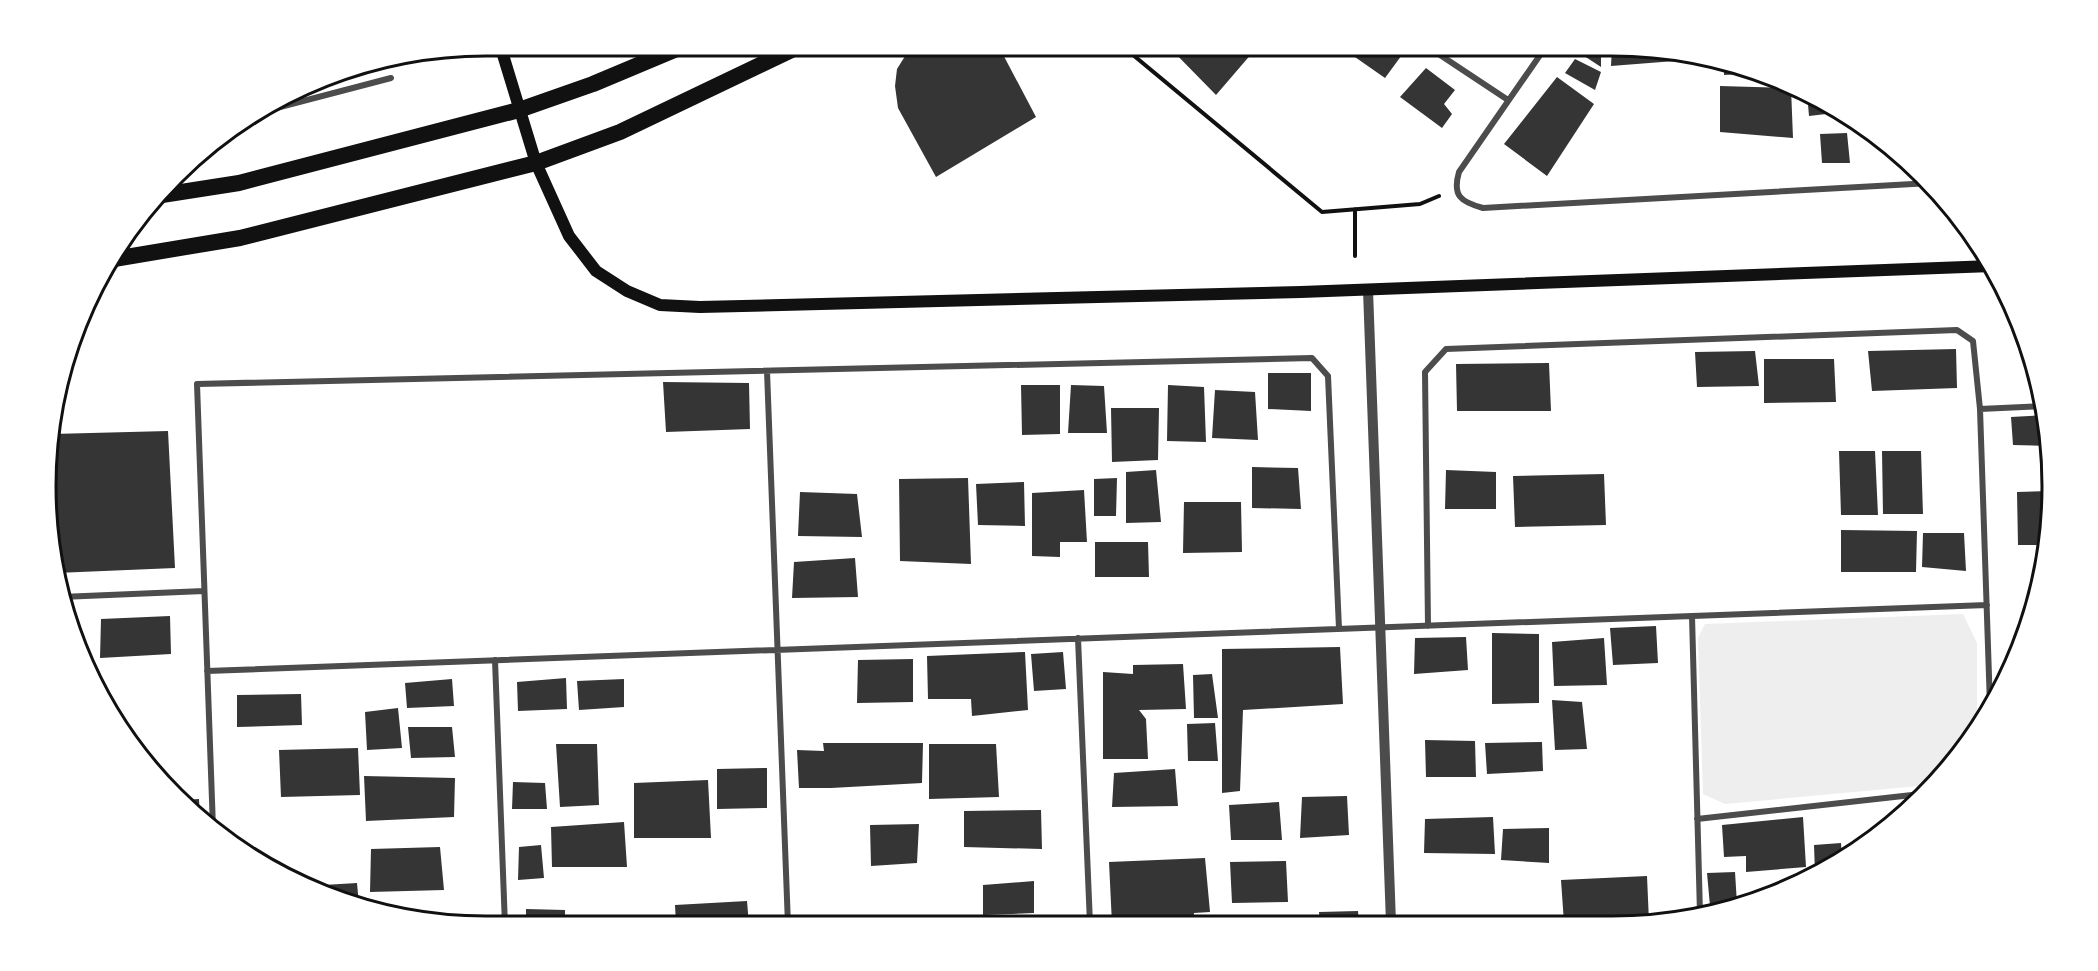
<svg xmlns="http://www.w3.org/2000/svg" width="2098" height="971" font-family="'Times New Roman',serif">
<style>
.green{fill:#eee}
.building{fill:#353535}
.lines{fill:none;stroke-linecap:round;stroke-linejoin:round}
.path{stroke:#111;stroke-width:4}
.minor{stroke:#4c4c4c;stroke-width:6}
.tertiary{stroke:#4c4c4c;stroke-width:10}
.secondary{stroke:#111;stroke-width:12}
.trunk{stroke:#111;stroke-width:16}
.rim{fill:none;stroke:#111;stroke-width:3}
</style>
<rect width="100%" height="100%" fill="#fff"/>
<!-- green -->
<path class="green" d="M1963 614 1977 643V727L1962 753 1930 785 1725 804 1703 794 1698 638 1705 624Z"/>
<!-- building -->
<path class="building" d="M912 45H998L1036 117 936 177 898 108 895 86 897 69Z
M1167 45H1259L1216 95Z
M1344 45H1402L1407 48 1385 78 1342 48Z
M1574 45H1601V67L1572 48Z
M1612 45 1698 53 1713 58 1611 66Z
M1575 59 1601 72 1595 90 1565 73Z
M396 60 397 61 332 78 331 74 344 68Z
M1724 61 1762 73 1724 75Z
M1426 68 1455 90 1444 104 1452 114 1442 128 1400 97Z
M1557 77 1594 104 1547 176 1504 144Z
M1720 86 1791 88 1793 138 1720 132Z
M1807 93 1843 112 1809 116Z
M1847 133 1850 163H1822L1820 134Z
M1956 349 1957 388 1872 391 1868 351Z
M1755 351 1759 386 1697 387 1695 352Z
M1764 359H1834L1836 402 1764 403Z
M1549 363 1551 411H1457L1456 364Z
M1268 373H1311V411L1268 409Z
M663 382 749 383 750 429 666 432Z
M1021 385H1060V434L1022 435Z
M1071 385 1104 386 1107 433H1068Z
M1168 385 1204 387 1206 442 1167 441Z
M1215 390 1255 392 1258 440 1212 438Z
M1111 408H1159L1158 460 1112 462Z
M2046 415 2049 446 2013 445 2011 417Z
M168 431 175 568 56 573 49 543 52 434Z
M1839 451H1875L1878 515H1841Z
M1882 451H1921L1923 514H1883Z
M1252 467 1298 468 1301 509 1252 508Z
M1156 470 1161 522 1126 523V472Z
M1446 470 1496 472V509H1445Z
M1604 474 1606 525 1515 527 1513 476Z
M968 478 971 564 900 561 899 479Z
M1117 478 1116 516H1094V479Z
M1024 482 1025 526 978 525 976 484Z
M1084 490 1087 542H1060V557L1032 556V493Z
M2052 491 2047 545H2018L2017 492Z
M800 492 857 494 862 537 798 536Z
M1184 502H1241L1242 552 1183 553Z
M1841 530 1917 531 1916 572H1841Z
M1923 533H1964L1966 571 1922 567Z
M1095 542H1148L1149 577H1095Z
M855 558 858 597 792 598 794 562Z
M170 616 171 654 100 658 101 619Z
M1656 626 1658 663 1613 665 1610 628Z
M1492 633 1539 634V703L1492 704Z
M1466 637 1468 670 1414 674 1415 638Z
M1604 638 1607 685 1554 686 1552 642Z
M1340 647 1343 704 1243 710 1240 791 1222 793V649Z
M1025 652 1028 710 972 716 971 699H928L927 656Z
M1063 652 1066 689 1034 691 1031 654Z
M913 659V702L857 703 858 660Z
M1183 664 1186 709 1139 710 1146 719 1148 759H1103V672L1133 674V665Z
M1212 674 1218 718H1194L1193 675Z
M566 678 567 709 518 711 517 682Z
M452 679 454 706 407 708 405 683Z
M624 679V707L579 710 577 681Z
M301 694 302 725 237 727V695Z
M1552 700 1582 702 1587 749 1555 750Z
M398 708 402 748 367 750 365 712Z
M1215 723 1218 761H1188L1187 724Z
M408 727H452L455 757 411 758Z
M1425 740 1475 741 1476 777H1426Z
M1542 742 1543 771 1487 774 1485 743Z
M823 743H923L922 783 831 788H799L797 750 824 751Z
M556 744H597L599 805 560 807Z
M929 744H996L999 797 929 799Z
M358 748 360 795 281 797 279 750Z
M767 768V808L717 809V769Z
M1175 769 1178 806 1112 807 1114 773Z
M364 776 455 778 454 817 366 821Z
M708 780 711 838H634V783Z
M513 782 545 783 547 809H512Z
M1347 796 1349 835 1300 838 1302 797Z
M199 799 200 820 195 817 182 800Z
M1279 802 1282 840H1231L1229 805Z
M1041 810 1042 849 964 847V811Z
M1493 817 1495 854 1424 853 1425 819Z
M1803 817 1806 867 1746 872V856L1724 857 1722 825Z
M624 822 627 867H552L551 827Z
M919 824 917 863 871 866 870 825Z
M1549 828V863L1501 860 1503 829Z
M1841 843 1842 857 1815 873 1814 845Z
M541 845 544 878 518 880 519 847Z
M440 847 444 890 370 892 371 849Z
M1205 858 1210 912 1194 913 1193 924H1112L1109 862Z
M1286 861 1288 902 1232 903 1230 862Z
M1735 872 1737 904 1710 906 1707 873Z
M1647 876 1649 922 1564 923 1561 880Z
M1034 881V913L983 915V885Z
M357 883 359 905 317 893 307 886Z
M747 901 749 925H676L675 905Z
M526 909 565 910V926H526Z
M1358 911 1359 923H1320L1319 912Z
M1548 918V923H1436V920Z"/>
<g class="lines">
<!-- path -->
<path class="path" d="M1121 45 1322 212 1420 204 1439 196
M1355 209V256"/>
<!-- minor -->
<path class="minor" d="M1425 45 1508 100
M1547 45 1459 172C1452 196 1461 202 1483 208L1931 183
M250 115 391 78
M767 371 788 925
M1980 409 2045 406
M61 597 204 591
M1692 616 1700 914
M1428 626 1425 372 1446 349 1957 330 1973 341 1980 409 1990 706
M1078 638 1090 924
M495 660 505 926
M207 671 1987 605
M1697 819 1921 794
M213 828 197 384 1312 358 1328 376 1339 629"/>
<!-- tertiary -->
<path class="tertiary" d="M1368 290 1391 923"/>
<!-- secondary -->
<path class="secondary" d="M500 45 536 163 569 236 596 271 627 291 660 305 700 307 1301 292 1992 266"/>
<!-- trunk -->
<path class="trunk" d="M162 195 239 183 519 110 593 84 686 45
M108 260 240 238 536 163 620 132 802 45"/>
</g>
<!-- crop -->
<path d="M0 0H2098V971H0ZM486 56H1612A430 430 0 0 1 2042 486V486A430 430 0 0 1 1612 916H486A430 430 0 0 1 56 486V486A430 430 0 0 1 486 56Z" fill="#fff" fill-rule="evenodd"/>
<path class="rim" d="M486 56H1612A430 430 0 0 1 2042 486V486A430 430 0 0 1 1612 916H486A430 430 0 0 1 56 486V486A430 430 0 0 1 486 56Z"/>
</svg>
